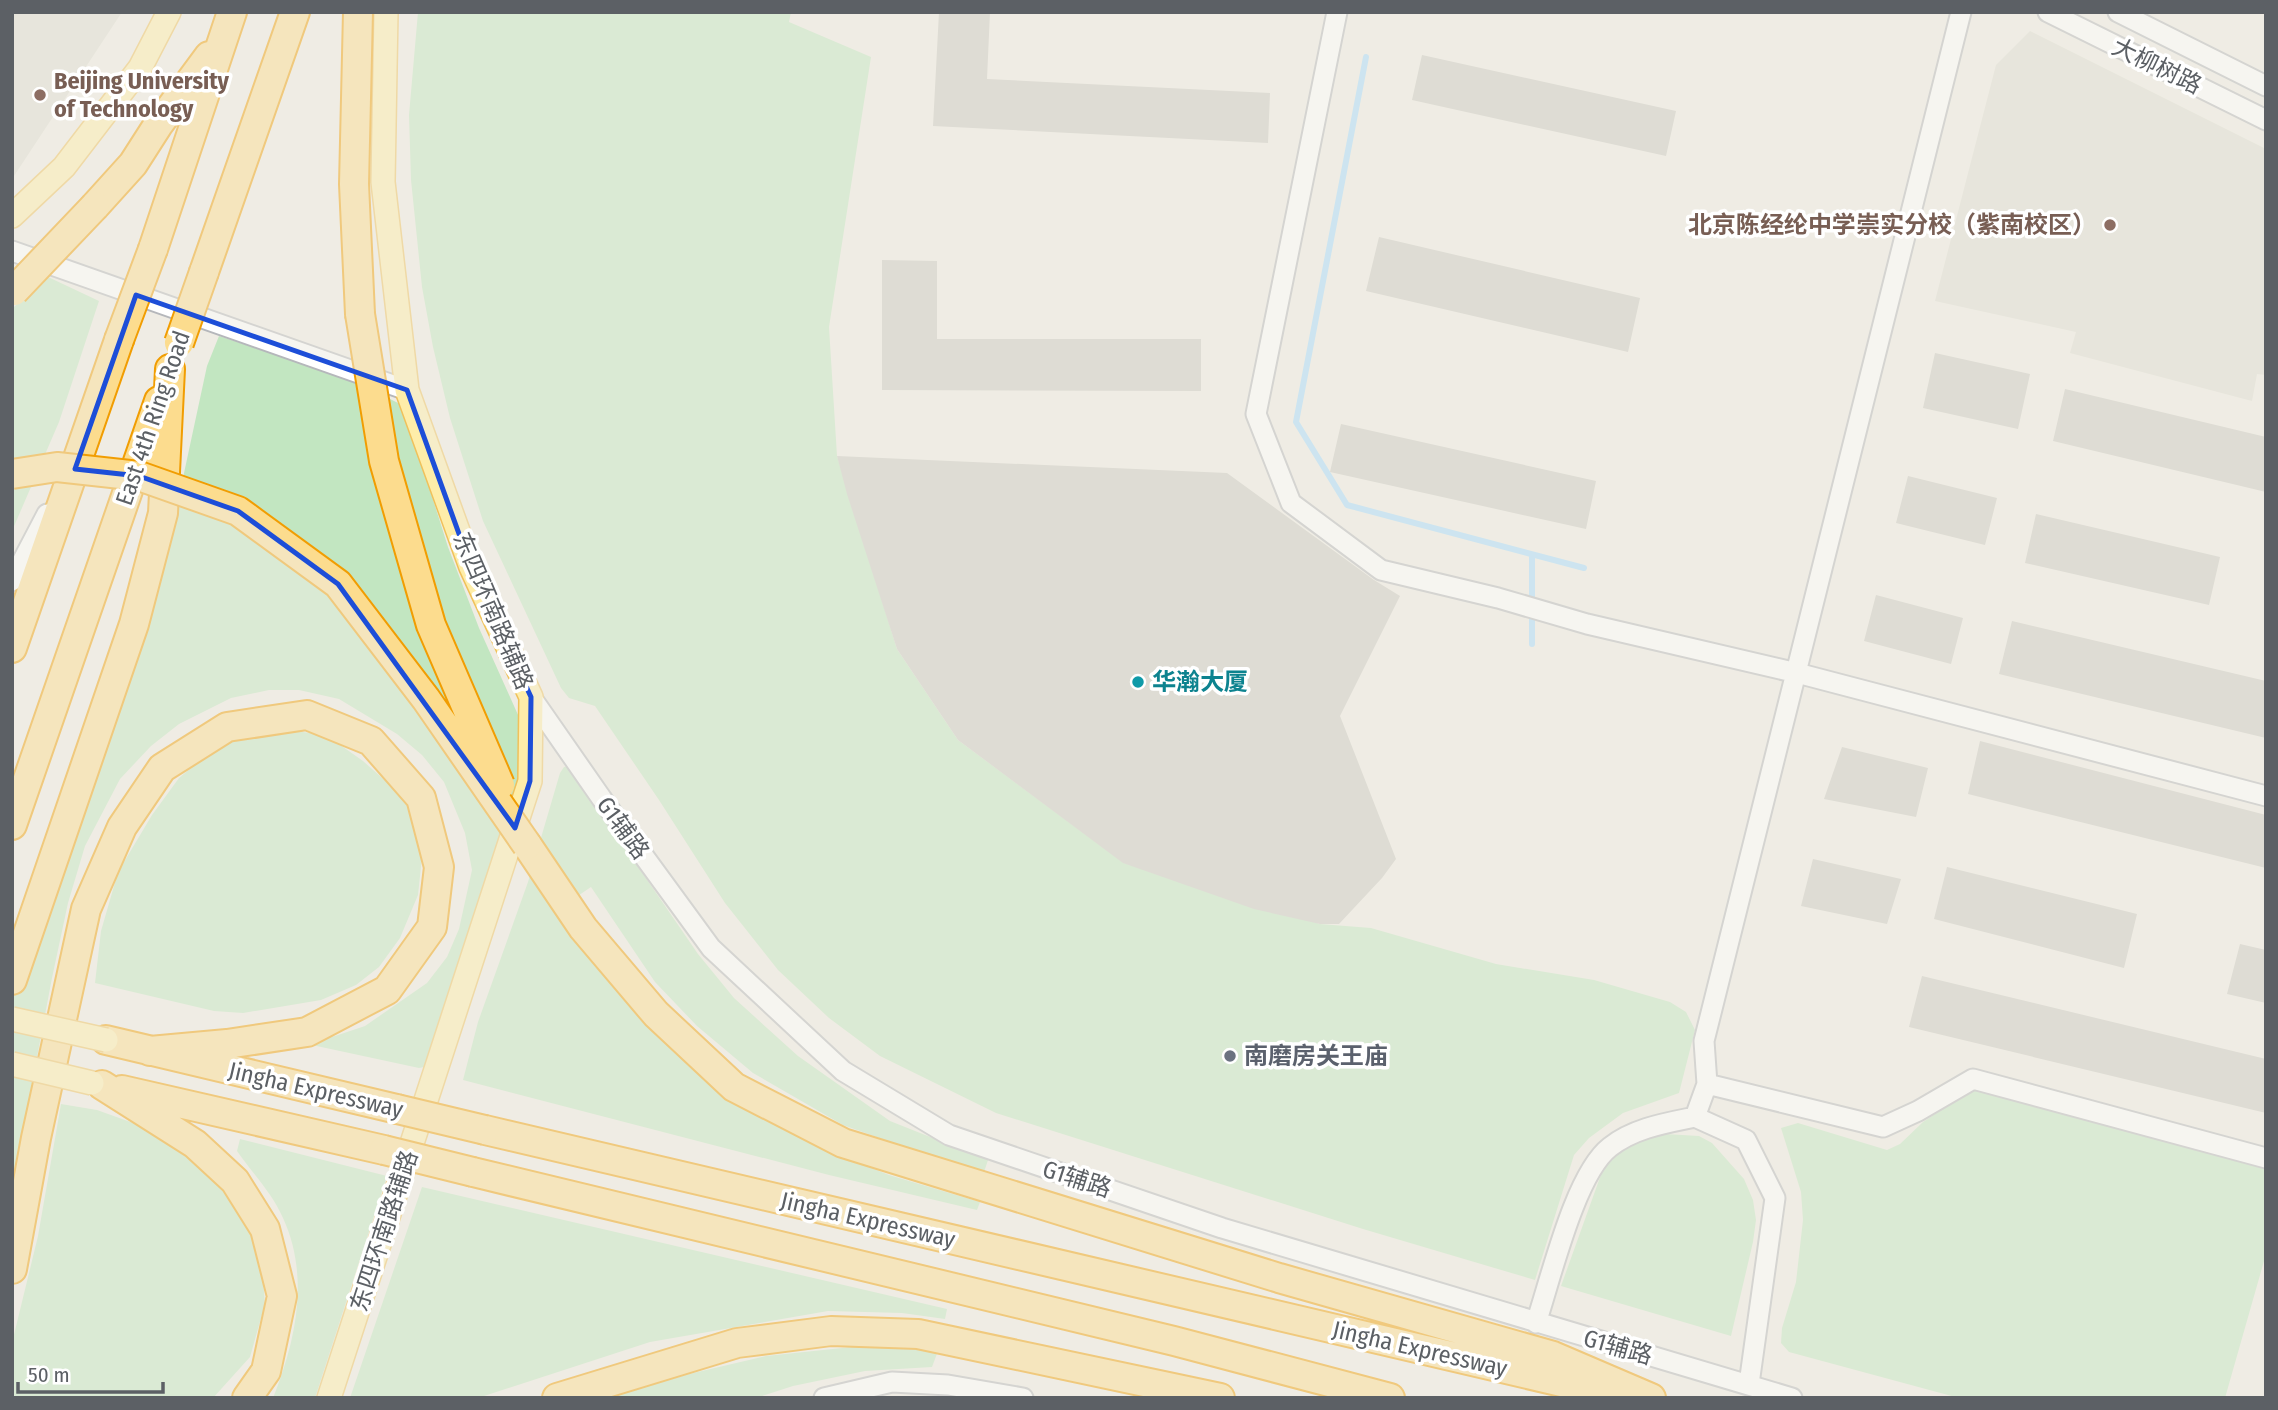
<svg xmlns="http://www.w3.org/2000/svg" width="2278" height="1410" font-family="'Fira Sans Condensed','Noto Sans SC',sans-serif">
<style>
.education{fill:#dedbd2}
.green{fill:#c2e6c1}
.lines{fill:none;stroke-linecap:round;stroke-linejoin:round}
.stream{stroke:#a4dafe;stroke-width:6}
.building{fill:#cac7c1}
.minor-casing{stroke:#b5b7bb;stroke-width:23}
.major-casing{stroke:#f0c15b;stroke-width:26}
.highway-casing{stroke:#f19d02;stroke-width:32}
.minor{stroke:#fff;stroke-width:19}
.major{stroke:#feeda9;stroke-width:23}
.highway{stroke:#fcdc8e;stroke-width:28}
.major-bridge-casing{stroke:#f0c15b;stroke-width:26;stroke-linecap:butt}
.highway-bridge-casing{stroke:#f19d02;stroke-width:32;stroke-linecap:butt}
.major-bridge{stroke:#feeda9;stroke-width:23}
.highway-bridge{stroke:#fcdc8e;stroke-width:28}
.marked{fill:none;stroke:#1d4ed8;stroke-width:5;stroke-linejoin:round}
.education-dot{fill:#8d6e63;stroke:#fff;stroke-width:2.5}
.culture-dot{fill:#0f9aa8;stroke:#fff;stroke-width:2.5}
.worship-dot{fill:#6b7280;stroke:#fff;stroke-width:2.5}
.labels{text-anchor:middle;stroke-width:7;stroke-linejoin:round;paint-order:stroke}
.street-label{font-size:24px;fill:#5c6065;stroke:#fff}
.education-label{font-size:24px;font-weight:bold;fill:#785e54;stroke:#fff;text-anchor:start}
.culture-label{font-size:24px;font-weight:bold;fill:#0d838f;stroke:#fff;text-anchor:start}
.worship-label{font-size:24px;font-weight:bold;fill:#5b616d;stroke:#fff;text-anchor:start}
</style>
<rect width="100%" height="100%" fill="#efece4"/>
<!-- education -->
<path class="education" d="M12 12H122L12 179Z
M2030 31 2266 149V375L2257 374 2252 401 2070 353 2076 332 1935 301 1996 65Z"/>
<!-- green -->
<path class="green" d="M418 12H791L789 22 871 57 829 327 837 456 897 649 958 740 1124 863 1320 924 1371 928 1496 964 1594 980 1670 1002 1686 1012 1695 1030 1679 1093 1623 1113 1589 1138 1574 1155 1535 1280 1363 1229 996 1113 880 1056 829 1018 778 970 725 903 659 800 595 706 569 698 561 688 483 521 450 418 433 347 422 287 411 180 409 115Z
M46 276 99 301 59 422 12 531V309Z
M219 336 354 381 400 404 413 436 448 547 479 628 523 726 525 759 501 839 424 1067 419 1068 298 1042 335 1036 365 1026 427 983 447 957 459 929 472 870 465 833 444 782 422 755 397 734 339 699 299 690H269L231 698 179 724 151 746 120 779 85 846 68 903 52 978 26 1115 12 1211V999L172 529 207 366Z
M271 728 326 735 363 761 406 799 423 848 418 895 400 938 379 967 356 985 321 1000 243 1013 214 1011 95 983 101 931 118 872 152 815 179 778 222 742Z
M569 766 698 954 734 998 798 1056 890 1121 988 1160 983 1175 843 1125 753 1073 697 1026 655 982 591 887 560 908 758 1114 819 1148 841 1156 889 1175 980 1202 977 1210 829 1175 463 1080 478 1022 528 882 560 773 564 767Z
M1976 1087 2266 1162V1254L2225 1398H1959L1789 1352 1781 1343 1782 1328 1796 1282 1803 1220 1801 1192 1781 1128 1798 1123 1887 1150 1900 1144 1923 1122Z
M61 1104 97 1110 136 1124 186 1152 231 1194 261 1252 265 1304 250 1357 213 1398H12V1343L38 1236Z
M1665 1134 1699 1136 1712 1143 1744 1179 1753 1200 1756 1220 1753 1242 1731 1336 1561 1286 1603 1169 1621 1151 1638 1142Z
M240 1139 387 1176 315 1398H273C296 1340 310 1277 283 1218 272 1193 253 1174 237 1151Z
M422 1187 947 1309 945 1319 902 1313 828 1311 650 1342 478 1398H350Z
M861 1346 938 1351 932 1367 865 1371 793 1386 756 1398H607L689 1374 766 1356Z"/>
<g class="lines">
<!-- stream -->
<path class="stream" d="M1366 57 1296 422 1347 505 1584 568
M1532 644V555"/>
</g>
<!-- building -->
<path class="building" d="M939 12H990L987 79 1270 93 1268 143 933 126Z
M1422 55 1676 111 1666 156 1412 100Z
M1379 237 1640 298 1628 352 1366 291Z
M882 260 937 261V339H1201V391L882 390Z
M1935 353 2030 374 2018 429 1923 408Z
M2065 389 2266 437V492L2053 441Z
M1341 424 1596 481 1586 529 1330 472Z
M837 456 1227 473 1374 580 1400 596 1340 716 1396 859 1382 878 1339 924H1320L1254 909 1123 863 958 740 897 649 847 494Z
M1908 476 1997 498 1985 545 1896 523Z
M2036 514 2220 557 2209 605 2025 563Z
M1876 595 1963 618 1951 664 1864 641Z
M2012 621 2266 681V738L1999 674Z
M1980 741 2266 815V868L1968 794Z
M1842 747 1928 768 1916 817 1824 799Z
M1813 859 1901 879 1887 924 1801 906Z
M1947 867 2137 914 2124 968 1934 919Z
M2240 944 2266 950V1003L2227 994Z
M1922 976 2266 1059V1113L1909 1027Z"/>
<g class="lines">
<defs>
<path id="minor" d="M1337 12 1256 414 1291 503 1381 570 1498 598 1587 624 1797 673 2266 796
M2048 12 2266 120
M2118 12 2266 86
M12 251 407 390
M12 581 47 514
M531 697 602 799 711 948 843 1071 949 1135 1222 1228 1792 1398
M1707 1084 1883 1127 1918 1111 1973 1079 2266 1158
M1536 1323C1551 1278 1575 1174 1610 1147 1634 1128 1666 1123 1695 1117
M1749 1384 1775 1198 1746 1140 1695 1117 1707 1084 1704 1041 1961 12
M824 1398 892 1382 948 1385 1023 1398"/>
<path id="major" d="M12 216 64 167 140 68 169 12
M329 1398 530 781 531 697 471 567 407 390 383 182 386 12"/>
<path id="highway" d="M358 12 354 184 360 314
M95 206 133 164 158 125 209 56
M153 249 232 12
M204 272 295 12
M12 648 119 340
M12 825 159 401
M527 845 583 928 656 1014 734 1087 843 1143 1279 1278 1553 1356 1651 1398
M12 980 134 624 163 513 170 369
M106 1040 397 1109
M102 1085 195 1144 235 1181 265 1229 282 1296 266 1371 247 1398
M122 1090 384 1150
M485 1130 1600 1391
M473 1172 1174 1341 1390 1398
M12 1269 36 1138 86 909 122 827 162 768 227 727 307 715 371 741 421 798 439 867 432 927 387 990 307 1032 227 1044 150 1051
M557 1398 737 1343 831 1331 918 1334 1220 1398"/>
</defs>
<!-- minor casing -->
<use href="#minor" class="minor-casing"/>
<!-- major casing -->
<use href="#major" class="major-casing"/>
<!-- highway casing -->
<use href="#highway" class="highway-casing"/>
<!-- minor -->
<use href="#minor" class="minor"/>
<!-- major -->
<use href="#major" class="major"/>
<!-- highway -->
<use href="#highway" class="highway"/>
<defs>
<path id="major-bridge" d="M12 1019 106 1040
M12 1064 92 1083"/>
<path id="highway-bridge" d="M14 291 95 206
M360 314 384 461 431 625 500 785
M119 340 153 249
M179 343 204 272
M12 474 57 467 139 476 238 511 338 584 426 699 527 845
M397 1109 485 1130
M384 1150 473 1172"/>
</defs>
<!-- major-bridge casing -->
<use href="#major-bridge" class="major-bridge-casing"/>
<!-- highway-bridge casing -->
<use href="#highway-bridge" class="highway-bridge-casing"/>
<!-- major-bridge -->
<use href="#major-bridge" class="major-bridge"/>
<!-- highway-bridge -->
<use href="#highway-bridge" class="highway-bridge"/>
</g>
<!-- marked area -->
<path d="M0 0H2278V1410H0ZM136 295 407 390 471 567 531 697 530 781 515 828 338 584 238 511 139 476 75 469Z" fill="#efece4" fill-opacity=".55" fill-rule="evenodd"/>
<path class="marked" d="M136 295 407 390 471 567 531 697 530 781 515 828 338 584 238 511 139 476 75 469Z"/>
<!-- markers -->
<g class="education-dot">
<circle cx="40" cy="95" r="7"/>
<circle cx="2110" cy="225" r="7"/>
</g>
<circle class="culture-dot" cx="1138" cy="682" r="7"/>
<circle class="worship-dot" cx="1230" cy="1056" r="7"/>
<g class="labels">
<!-- street labels -->
<g class="street-label">
<text transform="translate(2157 66) rotate(26)" y="8">大柳树路</text>
<text transform="translate(153 418) rotate(-71)" y="8">East 4th Ring Road</text>
<text transform="translate(493 611) rotate(67)" y="8">东四环南路辅路</text>
<text transform="translate(623 828) rotate(54)" y="8">G1辅路</text>
<text transform="translate(316 1090) rotate(13)" y="8">Jingha Expressway</text>
<text transform="translate(1077 1179) rotate(18)" y="8">G1辅路</text>
<text transform="translate(868 1220) rotate(13)" y="8">Jingha Expressway</text>
<text transform="translate(384 1231) rotate(-72)" y="8">东四环南路辅路</text>
<text transform="translate(1618 1347) rotate(16)" y="8">G1辅路</text>
<text transform="translate(1420 1349) rotate(13)" y="8">Jingha Expressway</text>
</g>
<!-- education labels -->
<g class="education-label">
<text x="54" y="89">Beijing University<tspan x="54" dy="28">of Technology</tspan></text>
<text x="2096" y="233" text-anchor="end">北京陈经纶中学崇实分校（紫南校区）</text>
</g>
<!-- culture labels -->
<g class="culture-label">
<text x="1152" y="690">华瀚大厦</text>
</g>
<!-- worship labels -->
<g class="worship-label">
<text x="1244" y="1064">南磨房关王庙</text>
</g>
</g>
<!-- border -->
<rect width="2278" height="1410" fill="none" stroke="#5c6065" stroke-width="28"/>
<!-- scale -->
<path d="M18 1382v10h145v-10" fill="none" stroke="#5c6065" stroke-width="3.5"/>
<text x="28" y="1382" font-size="21" fill="#5c6065" stroke="#ffffff" stroke-width="5" paint-order="stroke">50 m</text>
</svg>
